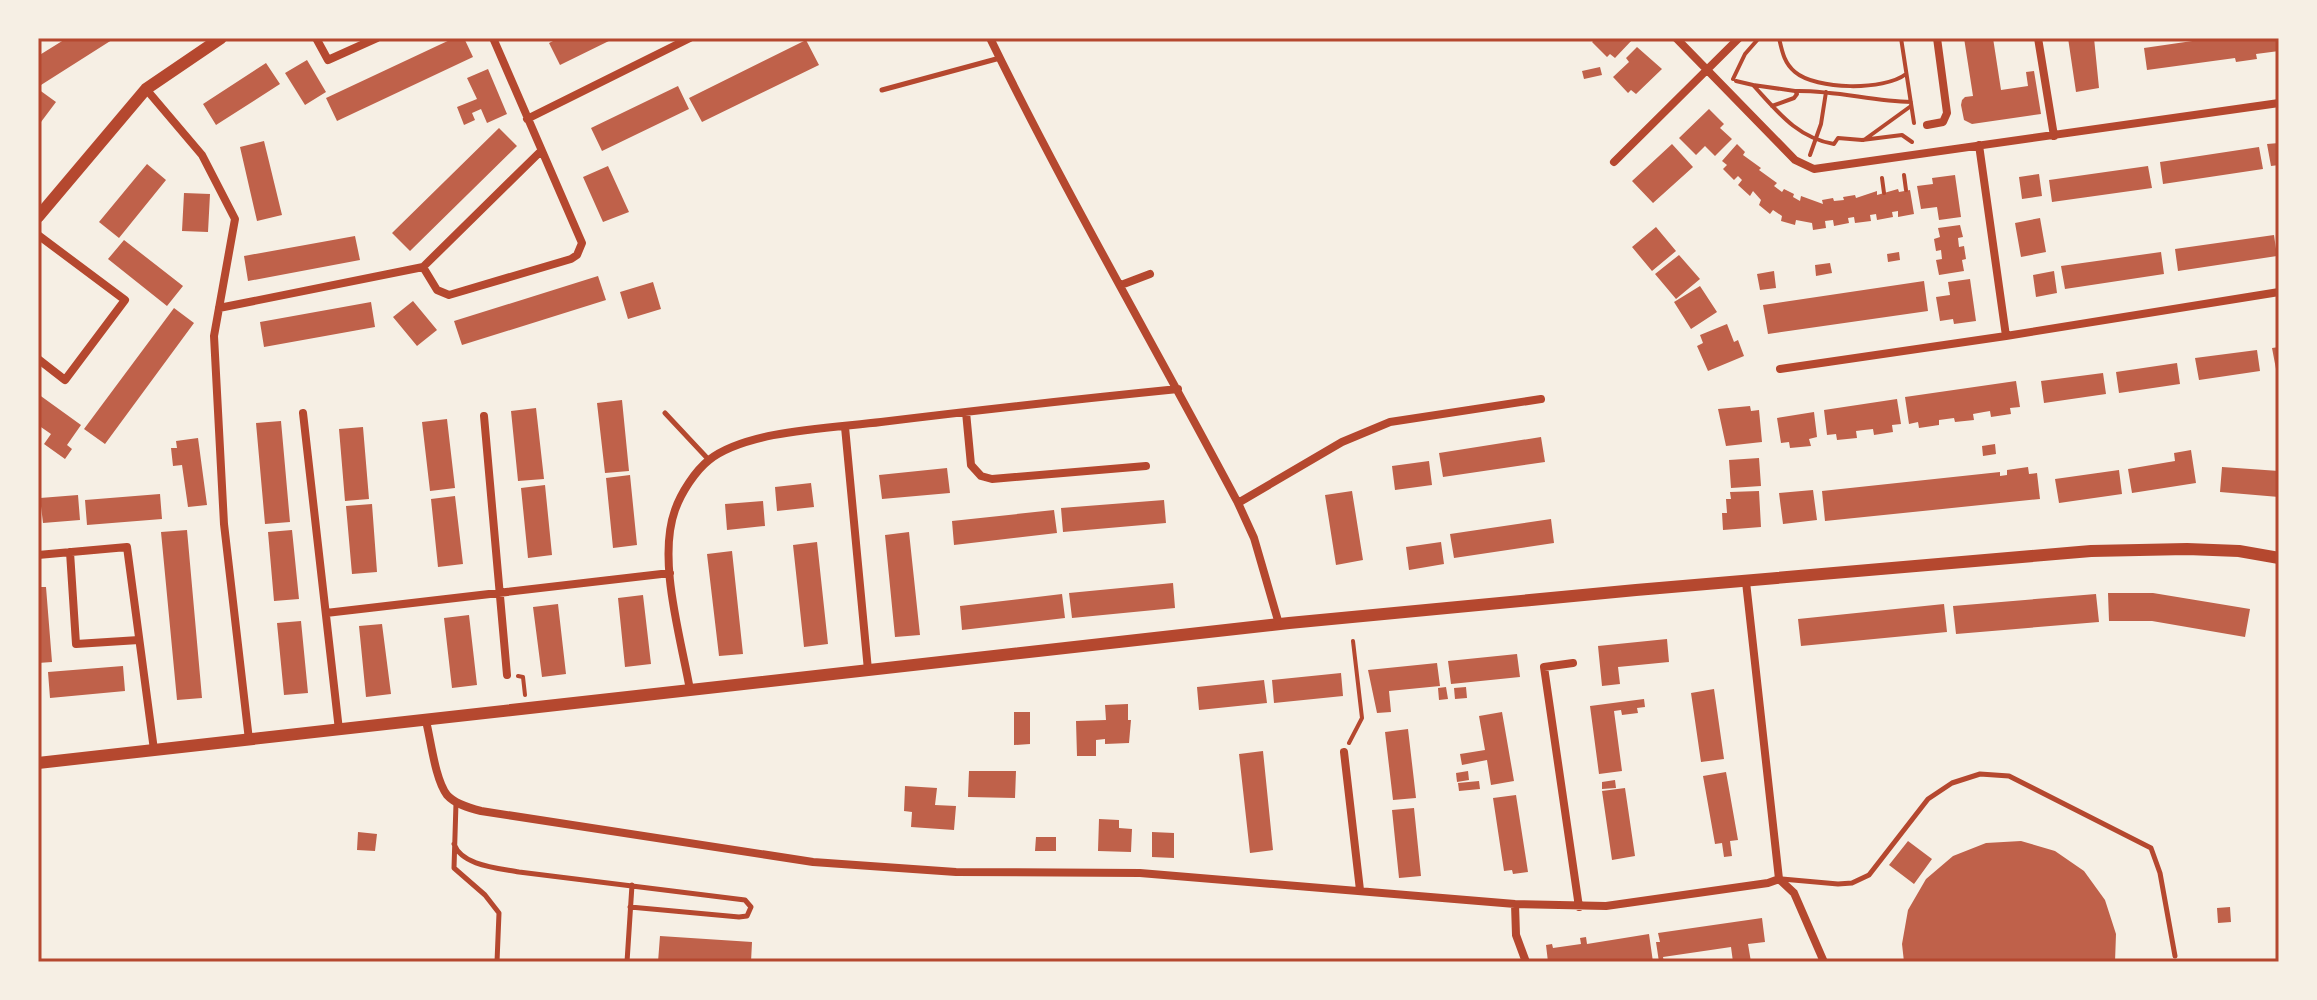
<svg xmlns="http://www.w3.org/2000/svg" width="2317" height="1000" font-family="Montserrat,sans-serif">
<style>
.building{fill:#bf614a}
.lines{fill:none;stroke-linecap:round;stroke-linejoin:round}
.path{stroke:#b5482f;stroke-width:4}
.service{stroke:#b5482f;stroke-width:5}
.minor{stroke:#b5482f;stroke-width:8}
.tertiary{stroke:#b5482f;stroke-width:12}
.neatline{fill:none;stroke:#b5482f;stroke-width:3}
</style>
<rect width="100%" height="100%" fill="#f6efe4"/>
<!-- building -->
<path class="building" d="M67 38H115L41 85 38 80V56Z
M454 38H464L473 57 337 121 326 98Z
M559 38H615L560 65 549 43Z
M1596 38H1632L1633 39 1615 58 1610 54 1607 57 1592 42Z
M1964 38H1993L2001 90 2028 86 2026 72 2034 71 2041 114 1972 124 1964 120 1961 105 1962 100 1965 97 1973 96Z
M2068 38H2094L2099 88 2076 92Z
M2213 38H2279V51L2256 54 2257 59 2236 62 2235 58 2147 70 2144 48Z
M806 40 819 65 702 122 689 98Z
M1637 47 1662 69 1636 94 1631 90 1628 93 1613 77 1629 62 1626 58Z
M307 60 326 92 305 105 285 73Z
M266 63 280 84 216 125 203 104Z
M1600 67 1602 75 1584 79 1582 71Z
M488 69 507 114 487 123 481 109 472 113 475 120 464 125 457 107 477 99 467 78Z
M678 86 689 109 602 151 591 128Z
M38 89 56 102 38 126Z
M1709 109 1724 124 1720 128 1732 139 1715 156 1705 146 1696 155 1679 138Z
M499 128 517 146 410 251 392 233Z
M264 141 282 215 257 221 240 147Z
M2279 143V165L2271 166 2267 144Z
M1672 144 1693 167 1653 203 1632 181Z
M1737 144 1745 152 1743 155 1761 168 1759 170 1777 183 1774 186 1782 192 1784 189 1794 194 1793 197 1800 201 1801 196 1823 204 1822 200 1833 198 1834 201 1844 200 1843 197 1855 195 1856 198 1877 191V195L1898 189 1899 192 1910 190 1914 214 1898 217V211L1892 212 1893 217 1877 220 1876 214 1870 215 1871 221 1855 223 1854 217 1848 218 1849 223 1834 226 1833 220 1825 221 1826 228 1813 230 1812 223 1796 220 1795 225 1781 221 1782 216 1773 210 1770 214 1759 205 1761 200 1753 191 1750 196 1738 185 1742 180 1738 176 1734 180 1723 169 1727 165 1722 161Z
M2259 147 2263 169 2163 184 2160 162Z
M147 164 166 180 119 238 99 222Z
M608 166 629 212 603 222 583 177Z
M2148 166 2152 188 2052 202 2049 180Z
M2039 174 2042 196 2022 199 2019 177Z
M1955 175 1961 217 1939 220 1937 207 1921 209 1917 186 1933 184 1932 178Z
M184 193 210 194 208 232 182 231Z
M2040 218 2046 252 2021 257 2015 223Z
M1960 225 1963 237 1958 238 1959 247 1964 246 1966 259 1962 260 1964 271 1939 275 1936 260 1942 259 1941 250 1936 251 1934 239 1940 237 1938 228Z
M1656 227 1676 251 1652 271 1632 247Z
M2274 235 2277 256 2178 271 2175 249Z
M355 236 360 260 248 281 244 256Z
M124 240 183 286 167 306 108 259Z
M1899 252 1900 260 1888 262 1887 254Z
M2161 252 2164 274 2065 289 2061 266Z
M1679 255 1700 279 1676 299 1655 274Z
M1830 263 1832 273 1816 276 1815 265Z
M1774 271 1776 288 1760 290 1757 274Z
M2054 271 2057 293 2036 297 2033 275Z
M598 276 606 300 462 345 454 321Z
M1970 279 1976 321 1954 324 1953 319 1940 321 1936 297 1950 295 1948 282Z
M1924 281 1928 311 1768 334 1763 305Z
M653 282 661 309 628 319 620 292Z
M1700 286 1717 312 1691 329 1674 302Z
M413 301 437 330 417 346 393 317Z
M371 302 375 327 264 347 260 322Z
M174 308 194 323 105 444 84 429Z
M1727 324 1734 342 1738 340 1744 356 1708 371 1697 346 1703 343 1700 335Z
M2279 347V369H2276L2272 348Z
M2257 350 2260 371 2199 380 2195 358Z
M2177 363 2180 384 2119 393 2116 372Z
M2103 373 2106 394 2044 403 2041 381Z
M2016 381 2020 407 2010 408 2011 414 1991 417 1990 411 1984 412 1973 414 1974 420 1955 422 1954 418 1939 420V425L1919 428 1918 422 1909 424 1905 397Z
M38 394 81 425 67 445 72 449 65 459 44 444 51 434 38 425Z
M1897 399 1901 424 1892 425 1893 432 1874 435 1873 429 1864 430 1856 431 1857 438 1837 440 1836 434 1827 435 1824 410Z
M622 400 629 471 605 473 597 403Z
M1750 406 1751 411 1759 410 1762 442 1726 446 1718 409Z
M536 408 544 479 518 481 511 411Z
M1814 412 1817 437 1809 439 1811 446 1790 448 1789 442 1781 443 1777 418Z
M447 419 455 488 430 491 422 422Z
M281 421 290 522 265 524 256 423Z
M363 427 369 499 345 501 339 429Z
M1541 437 1545 462 1443 477 1439 453Z
M198 438 207 505 188 507 182 465 173 466 171 448H177L176 441Z
M1995 444 1996 454 1983 456 1982 446Z
M2191 450 2196 483 2132 493 2128 469 2175 461 2174 453Z
M1759 458 1761 486 1731 488 1729 460Z
M1429 461 1432 485 1395 490 1392 466Z
M2028 467 2029 474 2037 473 2040 499 1825 521 1822 491 2000 472V476L2007 475V470Z
M2222 467 2279 471V497L2220 492Z
M947 468 950 493 882 499 879 475Z
M2119 470 2122 494 2059 503 2055 479Z
M630 475 637 545 613 548 606 478Z
M811 483 814 507 777 511 775 487Z
M545 485 552 555 528 558 521 488Z
M1813 490 1817 520 1783 524 1779 493Z
M1352 491 1363 560 1336 565 1325 495Z
M1759 491 1761 527 1723 530 1722 513H1727L1726 499H1731L1730 492Z
M160 494 162 519 87 525 85 500Z
M78 495 80 520 43 523 40 498Z
M455 496 463 564 438 567 431 499Z
M1164 500 1166 523 1063 532 1061 508Z
M763 501 765 526 727 530 725 504Z
M372 504 377 572 352 574 346 506Z
M1054 510 1057 533 954 545 952 521Z
M1551 519 1554 543 1454 558 1450 534Z
M187 530 202 698 177 700 161 532Z
M292 530 299 599 274 601 268 532Z
M909 532 920 635 895 637 885 535Z
M817 542 828 644 804 647 793 545Z
M1441 542 1444 564 1409 570 1406 547Z
M732 551 743 654 719 656 707 554Z
M1173 583 1175 608 1072 618 1069 593Z
M38 587H46L52 662 38 663Z
M2108 593H2153L2250 609 2245 637 2152 621H2109Z
M1062 594 1065 618 962 630 960 606Z
M2096 594 2099 622 1956 634 1953 606Z
M643 595 651 664 625 667 618 598Z
M558 604 566 674 542 677 533 607Z
M1944 604 1947 632 1801 646 1798 619Z
M469 615 477 685 452 688 444 618Z
M301 621 308 693 284 695 277 623Z
M382 624 391 694 366 697 359 626Z
M1667 639 1669 662 1618 667 1620 684 1602 686 1598 646Z
M1517 654 1520 677 1451 684 1448 661Z
M1437 663 1440 686 1389 691 1391 712 1377 713 1368 670Z
M123 666 125 691 50 698 48 672Z
M1341 673 1343 696 1274 703 1272 680Z
M1264 680 1267 703 1199 710 1197 687Z
M1446 687 1448 699 1439 700 1438 688Z
M1466 687 1467 698 1455 699 1454 688Z
M1714 689 1724 759 1701 762 1691 693Z
M1644 699 1645 707 1637 708 1638 713 1622 715 1621 710 1614 711 1622 771 1599 774 1590 706Z
M1128 704V720H1131L1129 743 1105 744V739L1096 740V756H1077L1076 721 1106 720 1105 705Z
M1014 712H1030V744L1014 745Z
M1502 712 1514 781 1491 785 1487 760 1462 765 1460 754 1485 750 1479 716Z
M1408 729 1416 798 1393 800 1385 732Z
M1263 751 1273 850 1250 853 1239 754Z
M969 771H1016L1015 798 968 797Z
M1468 771 1469 780 1457 782 1456 773Z
M1726 772 1738 840 1730 841 1732 856 1724 857 1722 843 1715 844 1703 776Z
M1615 780 1616 788 1602 789V782Z
M1479 781 1480 789 1459 791 1458 783Z
M905 786 937 788 935 805 956 806 954 830 911 827 912 812 904 811Z
M1625 788 1635 856 1612 860 1602 791Z
M1516 795 1528 872 1513 874 1512 870 1504 871 1493 798Z
M1414 808 1421 876 1399 878 1392 810Z
M1099 819 1119 820V828L1132 829 1131 852 1098 851Z
M358 832 377 834 375 851 357 850Z
M1152 832 1174 833V858L1152 857Z
M1036 837H1056V851H1035Z
M1908 841 1932 859 1914 884 1889 865Z
M2021 841 2055 851 2084 871 2105 900 2116 934 2115 962H1904L1902 944 1908 910 1926 879 1953 856 1986 843Z
M2230 907 2231 922 2218 923 2217 908Z
M1762 918 1765 942 1748 944 1751 962H1733L1731 947 1663 957 1664 962H1659L1656 942H1660L1658 933Z
M1649 934 1653 962H1642V960L1548 962 1546 945 1552 944 1553 948 1581 944 1580 938 1586 937 1587 944Z
M660 936 752 942 751 962H658Z"/>
<g class="lines">
<!-- path -->
<path class="path" d="M1779 38C1782 51 1784 63 1795 72 1816 90 1884 91 1906 74
M1901 38 1914 123
M1733 79 1745 54 1759 38
M1736 81 1753 85
M1795 91C1835 90 1871 101 1911 102
M1772 106 1794 98 1797 94 1795 91 1753 85C1777 111 1797 138 1834 144L1838 138 1862 140 1902 135 1912 142
M1864 140 1911 106
M1810 155 1821 124 1826 92
M1904 175 1906 190
M1882 178 1884 193
M518 676 523 677 525 695
M1349 743 1362 718 1353 641"/>
<!-- service -->
<path class="service" d="M882 90 1000 58
M665 413 709 460
M456 803 454 868 485 895 499 913 497 962
M454 844C462 866 498 868 519 872L745 900 751 907 747 916 739 917 630 907
M1782 879 1838 884 1852 883 1869 875 1928 799 1952 783 1980 774 2009 776 2151 848 2160 873 2175 956
M627 962 632 885"/>
<!-- minor -->
<path class="minor" d="M316 38 328 60 377 38
M990 38C1067 196 1156 348 1238 503L1254 538 1279 624
M1676 38 1795 160 1814 169 2279 103
M2038 38 2054 136
M146 89 202 155 235 219 214 336 224 524 249 740
M527 119 690 38
M1927 125 1943 122 1947 113 1937 38
M1979 145 2006 336 2279 292
M1614 162 1739 38
M38 235 125 300 65 380 38 359
M423 267 437 290 449 295 571 259 577 255 582 243 493 38
M1121 285 1150 274
M219 308 423 267 541 151
M1780 369 2006 336
M966 412 971 465 981 476 992 479 1146 466
M303 413 339 730
M484 416 507 675
M845 427 868 670
M1238 503 1342 442 1390 422 1541 399
M70 552 76 644 139 640
M38 555 127 547 154 750
M326 613 670 573
M1573 663 1544 667 1579 907
M690 690C681 638 657 560 675 510 681 493 695 471 709 460 747 430 833 428 881 422 979 410 1079 399 1178 389
M426 721C431 741 435 779 447 795 455 804 469 808 481 811L813 862 956 872 1140 873 1515 904 1606 906 1768 883 1779 879 1746 582
M1344 752 1360 890
M1779 879 1794 893 1824 962
M1515 904 1516 935 1526 962"/>
<!-- tertiary -->
<path class="tertiary" d="M38 217 146 89 221 38
M38 763 1289 623 1636 590 2091 551 2187 549 2239 551 2279 558"/>
</g>
<!-- border -->
<rect width="2317" height="1000" fill="none" stroke="#f6efe4" stroke-width="80"/>
<rect x="40" y="40" width="2237" height="920" class="neatline"/>
</svg>
